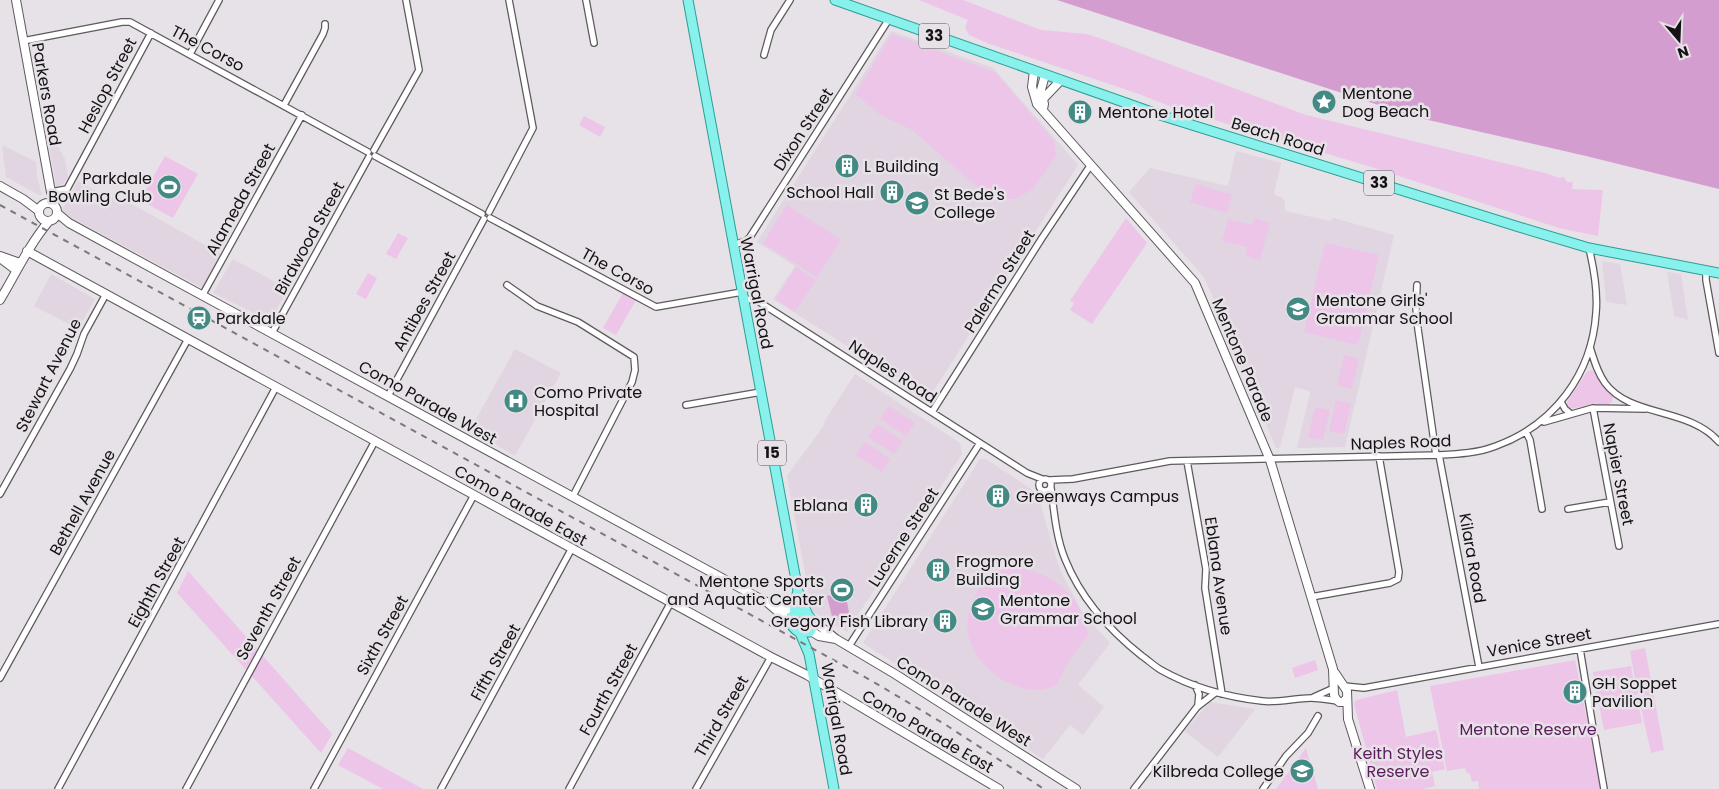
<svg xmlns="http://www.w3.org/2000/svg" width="1719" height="789" font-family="Poppins,sans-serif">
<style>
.built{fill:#e0d5e0}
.green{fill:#ecc5e9}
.water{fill:#d39dd0}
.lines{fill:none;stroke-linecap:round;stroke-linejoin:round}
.minor-casing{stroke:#5e595d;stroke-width:8}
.tertiary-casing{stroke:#5e595d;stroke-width:10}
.primary-casing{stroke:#2c9d97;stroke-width:11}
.minor{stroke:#fff;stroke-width:5.5}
.tertiary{stroke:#fff;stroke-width:8}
.primary{stroke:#88f1eb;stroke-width:9}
.rail{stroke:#7c787c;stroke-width:2;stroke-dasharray:6 6;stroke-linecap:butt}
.labels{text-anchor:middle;stroke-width:5;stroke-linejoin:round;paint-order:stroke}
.shield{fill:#e7e2e7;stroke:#535053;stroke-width:1}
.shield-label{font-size:15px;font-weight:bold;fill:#141214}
.street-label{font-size:16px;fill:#141214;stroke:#e7e2e7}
.poi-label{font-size:16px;fill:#141214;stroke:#e7e2e7;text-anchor:start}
.park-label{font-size:16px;fill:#5b1c5b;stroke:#e7e2e7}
</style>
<rect width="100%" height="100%" fill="#e7e2e7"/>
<!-- built -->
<path class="built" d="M891 31 993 68 1078 165 929 398 773 299 795 266 757 242Z
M49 144H53L59 148 65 159 68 177 62 185 56 187Z
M2 145 36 162 37 177 42 195H39L6 177Z
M1236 151 1281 163 1274 193 1276 196 1282 197 1285 202V211L1330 221 1334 218 1394 235 1345 447 1297 448 1310 393 1309 391 1295 387 1280 448H1276L1211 293 1203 276 1129 192 1150 168 1228 186Z
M78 181 108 197 123 199 221 254 202 288 61 212Z
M233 259 288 289 270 321 213 293Z
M1602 261 1620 264 1627 305 1606 302Z
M1667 272 1681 274 1688 320 1674 316Z
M51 274 95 299 78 329 34 306Z
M515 349 561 373 515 456 470 430Z
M855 374 960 443 962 454 847 632 812 611 787 476 825 424 824 422Z
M980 459H986L1031 489 1038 495 1056 558 1062 574 1084 615 1110 643 1078 685 1104 707 1083 735 1070 725 1043 759 863 643Z
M1210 702 1255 709 1218 757 1184 731Z"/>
<!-- green -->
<path class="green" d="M919 0H963L1041 30 1087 34 1102 39 1306 115 1549 174 1558 178 1564 177 1567 182H1573L1572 189 1603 190 1598 236 1559 228 1368 166 1177 109 1139 94 987 43 969 35 965 27 968 20Z
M892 34 996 73 1054 141 1056 156 1033 189 1016 199 990 198 912 130 881 115 855 94Z
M584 116 605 127 600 137 579 125Z
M165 156 198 174 173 218 140 200Z
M1196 184 1232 195 1227 213 1190 202Z
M787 205 841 240 817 277 763 243Z
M1126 218 1147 243 1092 324 1070 310 1074 303 1070 301Z
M1254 218 1270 223 1260 260 1245 256 1247 247 1222 241 1228 219 1252 225Z
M398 233 408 238 396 259 386 254Z
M1325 243 1379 255 1358 345 1304 332Z
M796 267 816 280 795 312 776 299Z
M368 273 377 278 366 299 356 294Z
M623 293 636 300 616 335 603 328Z
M1344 355 1359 359 1352 389 1337 385Z
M1590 370 1594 371 1603 385 1613 396 1612 402 1608 404 1591 405 1570 409 1567 406V402L1587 372Z
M1336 400 1351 404 1344 434 1329 431Z
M889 406 915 423 906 436 880 419Z
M1315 407 1330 410 1323 440 1308 437Z
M877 424 903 441 894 454 868 437Z
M865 442 890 459 882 472 856 455Z
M1020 568C1057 576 1081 596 1088 635L1070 659 1056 685C1051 687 1046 689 1041 690 1011 692 976 667 969 637 965 624 969 609 975 597 980 585 989 575 1001 570 1006 568 1014 568 1020 568Z
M188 571 332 734 321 753 177 593Z
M1645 648 1664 750 1651 753 1638 694 1598 701 1595 687 1635 679 1630 651Z
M1315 660 1318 670 1295 678 1292 668Z
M1575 660 1601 789H1479L1478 781 1472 782 1470 774 1466 772 1465 768 1447 771 1430 686Z
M1631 666 1633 678 1595 685 1593 672Z
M1397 690 1406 737 1436 730 1445 769 1432 772 1435 786 1422 789H1377L1354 704 1356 700Z
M1637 696 1642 723 1604 730 1599 704Z
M348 748 423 789H383L338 765Z
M1306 748 1318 789H1276Z"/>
<!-- water -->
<path class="water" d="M1057 0H1719V189L1586 156 1415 117Z
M845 592 850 617 833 621 827 596Z"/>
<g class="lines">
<defs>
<path id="minor" d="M586 0 594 43
M23 41 122 22H130L368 152
M190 54 219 0
M764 55 771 30 790 0
M284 105 323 34 325 28V24
M374 150 419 70 406 0
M375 156 482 214
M51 192 67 189 151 33
M489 212 533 128 509 0
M490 218 656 307 742 292
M733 245 746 241 750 237 889 19
M1706 270V280L1719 353
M507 285 537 306 578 322 634 357 635 370 632 382 573 496
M1417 285 1416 308 1418 329 1436 455
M202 296 302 115
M743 299 756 300 1027 473 1042 479
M272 333 369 157
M1590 347C1594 360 1597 372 1605 383 1631 418 1689 407 1719 442
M388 396 484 219
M1561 402 1565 409 1571 414
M686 405 761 392
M1593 408 1619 546
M932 412 1042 238 1090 166
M1544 422 1593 408 1645 409
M1526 432 1530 440 1542 509
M1439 455 1479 667
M1187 461 1206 569 1205 588 1222 694
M1039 485a6 6 0 1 1 12 0a6 6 0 1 1-12 0Z
M1050 480 1073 479 1170 461 1439 455C1459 454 1478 453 1496 446 1554 425 1592 374 1596 313 1598 291 1594 269 1589 248
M1051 488C1054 511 1056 537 1065 559 1081 599 1109 630 1142 656 1148 660 1154 666 1161 670 1191 687 1227 697 1262 701 1278 703 1295 698 1311 698 1320 698 1329 700 1338 701
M0 494 70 369 77 354 84 334 106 294
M1568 509 1610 502
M1311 597 1390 583 1398 579 1399 572 1379 456
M849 646 980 443
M1580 649 1593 728
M0 678 188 339
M1195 685 1199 694 1198 705
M1344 686 1364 688 1719 624
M1314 697 1334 688
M1595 737 1604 789
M58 789 276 387
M186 789 375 441
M314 789 474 495
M441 789 572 548
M569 789 671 602
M696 789 771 657
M1134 789 1197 707 1215 693
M1263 789 1286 756 1308 733 1318 716"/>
<path id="tertiary" d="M16 0 51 192 55 199 54 205
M1034 71 1032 87 1037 104 1195 283 1270 460 1333 669 1334 695 1336 699 1339 702H1343L1346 699
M1043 99 1061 80
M1043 109 1044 104 1041 90 1045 75
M0 186 23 199 39 211
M39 212a9 9 0 1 1 18 0a9 9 0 1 1-18 0Z
M57 213 69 223 768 603 791 623
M27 251 771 657 807 675 999 789
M0 256 20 263
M0 258 16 270
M0 300C16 273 29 245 49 221
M773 606 789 610 793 614
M811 619 836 639 895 674 1076 789
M811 631 819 636 836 639
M1335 673 1347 691 1348 719 1370 789"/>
<path id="primary" d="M688 0 798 591 807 613
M835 0 1160 115 1519 227 1589 248 1719 273
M799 612C811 613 816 623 810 632H799C792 628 789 623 792 616Z
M795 613 794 604 798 591
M800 633 809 654 834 789"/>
</defs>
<!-- minor casing -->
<use href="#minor" class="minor-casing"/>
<!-- tertiary casing -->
<use href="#tertiary" class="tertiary-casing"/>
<!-- primary casing -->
<use href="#primary" class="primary-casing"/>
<!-- minor -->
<use href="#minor" class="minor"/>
<!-- tertiary -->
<use href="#tertiary" class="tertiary"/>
<!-- primary -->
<use href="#primary" class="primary"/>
<!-- rail -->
<path class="rail" d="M0 205 872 681 946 725 1044 789"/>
</g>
<!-- icons -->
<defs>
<symbol id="sight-disc" viewBox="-11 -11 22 22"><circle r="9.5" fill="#438a85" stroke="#e7e2e7"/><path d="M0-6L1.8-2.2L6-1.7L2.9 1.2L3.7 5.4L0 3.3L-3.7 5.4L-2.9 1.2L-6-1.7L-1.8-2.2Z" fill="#fff"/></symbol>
<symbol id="building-disc" viewBox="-11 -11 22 22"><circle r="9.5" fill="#438a85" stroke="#e7e2e7"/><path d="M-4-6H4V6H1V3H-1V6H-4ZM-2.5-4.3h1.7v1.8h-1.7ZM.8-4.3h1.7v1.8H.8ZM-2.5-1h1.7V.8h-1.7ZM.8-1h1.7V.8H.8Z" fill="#fff"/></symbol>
<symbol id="stadium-disc" viewBox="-11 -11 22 22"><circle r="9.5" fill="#438a85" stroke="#e7e2e7"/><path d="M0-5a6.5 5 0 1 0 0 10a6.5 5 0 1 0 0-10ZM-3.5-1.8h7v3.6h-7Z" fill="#fff"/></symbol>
<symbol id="school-disc" viewBox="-11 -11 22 22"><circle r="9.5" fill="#438a85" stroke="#e7e2e7"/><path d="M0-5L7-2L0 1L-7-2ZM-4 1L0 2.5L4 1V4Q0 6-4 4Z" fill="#fff"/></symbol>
<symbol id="station-disc" viewBox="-11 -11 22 22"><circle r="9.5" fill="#438a85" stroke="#e7e2e7"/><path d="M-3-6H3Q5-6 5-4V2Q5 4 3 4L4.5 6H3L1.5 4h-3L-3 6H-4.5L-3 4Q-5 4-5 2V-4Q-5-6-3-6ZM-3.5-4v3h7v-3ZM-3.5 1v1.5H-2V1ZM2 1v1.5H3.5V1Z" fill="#fff"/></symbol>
<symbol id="hospital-disc" viewBox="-11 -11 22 22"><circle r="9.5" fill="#438a85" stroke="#e7e2e7"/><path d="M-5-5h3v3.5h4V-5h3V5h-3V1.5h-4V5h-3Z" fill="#fff"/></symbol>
</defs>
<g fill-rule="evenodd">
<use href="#sight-disc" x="1310" y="88" width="28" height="28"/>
<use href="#building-disc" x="1066" y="98" width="28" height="28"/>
<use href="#building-disc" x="833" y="152" width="28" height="28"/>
<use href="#stadium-disc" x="155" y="173" width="28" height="28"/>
<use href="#building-disc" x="878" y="178" width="28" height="28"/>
<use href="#school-disc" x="903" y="189" width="28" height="28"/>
<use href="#school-disc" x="1284" y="295" width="28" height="28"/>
<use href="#station-disc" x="185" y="304" width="28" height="28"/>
<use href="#hospital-disc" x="502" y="387" width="28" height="28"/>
<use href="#building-disc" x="984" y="482" width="28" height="28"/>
<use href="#building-disc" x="852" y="491" width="28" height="28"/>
<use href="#building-disc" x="924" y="556" width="28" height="28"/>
<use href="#stadium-disc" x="828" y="576" width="28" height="28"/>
<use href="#school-disc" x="969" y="595" width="28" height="28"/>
<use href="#building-disc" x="931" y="607" width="28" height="28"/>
<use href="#building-disc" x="1561" y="678" width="28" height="28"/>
<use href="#school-disc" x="1288" y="757" width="28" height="28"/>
</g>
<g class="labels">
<!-- shield labels -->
<g class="shield">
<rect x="919" y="23.5" width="30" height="25" rx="4"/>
<rect x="1364" y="170.5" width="30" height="25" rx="4"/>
<rect x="758" y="440.5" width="28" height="25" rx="4"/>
</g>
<g class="shield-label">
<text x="934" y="41">33</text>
<text x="1379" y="188">33</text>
<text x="772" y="458">15</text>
</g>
<!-- street labels -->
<g class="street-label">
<text transform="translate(208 48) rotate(28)" y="6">The Corso</text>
<text transform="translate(107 85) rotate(-62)" y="6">Heslop Street</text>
<text transform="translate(47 94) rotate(80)" y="6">Parkers Road</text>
<text transform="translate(803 129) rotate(-57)" y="6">Dixon Street</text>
<text transform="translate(1278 136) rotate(17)" y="6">Beach Road</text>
<text transform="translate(240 199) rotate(-61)" y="6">Alameda Street</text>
<text transform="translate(309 238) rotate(-61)" y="6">Birdwood Street</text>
<text transform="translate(618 271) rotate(29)" y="6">The Corso</text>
<text transform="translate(999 281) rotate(-58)" y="6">Palermo Street</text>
<text transform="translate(757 293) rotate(79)" y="6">Warrigal Road</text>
<text transform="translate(424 301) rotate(-61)" y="6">Antibes Street</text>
<text transform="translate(1243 360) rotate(67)" y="6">Mentone Parade</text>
<text transform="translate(893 371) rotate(33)" y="6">Naples Road</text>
<text transform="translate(48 375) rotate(-63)" y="6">Stewart Avenue</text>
<text transform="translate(428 402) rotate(29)" y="6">Como Parade West</text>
<text transform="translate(1401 442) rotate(-2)" y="6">Naples Road</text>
<text transform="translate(1619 474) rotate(79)" y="6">Napier Street</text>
<text transform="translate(82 502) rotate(-61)" y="6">Bethell Avenue</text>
<text transform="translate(521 505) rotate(29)" y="6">Como Parade East</text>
<text transform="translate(903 537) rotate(-57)" y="6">Lucerne Street</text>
<text transform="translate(1473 558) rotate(80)" y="6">Kilara Road</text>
<text transform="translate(1219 576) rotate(82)" y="6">Eblana Avenue</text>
<text transform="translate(156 582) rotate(-61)" y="6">Eighth Street</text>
<text transform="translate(268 608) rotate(-61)" y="6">Seventh Street</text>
<text transform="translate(382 635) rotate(-61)" y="6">Sixth Street</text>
<text transform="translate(1539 642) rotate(-10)" y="6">Venice Street</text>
<text transform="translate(495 662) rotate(-61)" y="6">Fifth Street</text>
<text transform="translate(608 689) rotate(-61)" y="6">Fourth Street</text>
<text transform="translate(964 701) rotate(32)" y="6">Como Parade West</text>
<text transform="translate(721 716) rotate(-60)" y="6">Third Street</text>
<text transform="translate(837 719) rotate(80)" y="6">Warrigal Road</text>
<text transform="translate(928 731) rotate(30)" y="6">Como Parade East</text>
</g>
<!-- poi labels -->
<g class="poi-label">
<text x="1342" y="99">Mentone<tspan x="1342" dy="18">Dog Beach</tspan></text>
<text x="1098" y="118">Mentone Hotel</text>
<text x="864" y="172">L Building</text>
<text x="152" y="184" text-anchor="end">Parkdale<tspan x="152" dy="18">Bowling Club</tspan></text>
<text x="874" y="198" text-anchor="end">School Hall</text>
<text x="934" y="200">St Bede's<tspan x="934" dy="18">College</tspan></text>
<text x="1316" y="306">Mentone Girls'<tspan x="1316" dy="18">Grammar School</tspan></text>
<text x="216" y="324">Parkdale</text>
<text x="534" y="398">Como Private<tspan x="534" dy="18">Hospital</tspan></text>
<text x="1016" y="502">Greenways Campus</text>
<text x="848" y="511" text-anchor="end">Eblana</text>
<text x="956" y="567">Frogmore<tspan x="956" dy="18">Building</tspan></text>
<text x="824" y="587" text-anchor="end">Mentone Sports<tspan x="824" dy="18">and Aquatic Center</tspan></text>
<text x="1000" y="606">Mentone<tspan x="1000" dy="18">Grammar School</tspan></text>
<text x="928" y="627" text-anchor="end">Gregory Fish Library</text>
<text x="1592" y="689">GH Soppet<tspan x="1592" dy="18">Pavilion</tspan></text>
<text x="1284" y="777" text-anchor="end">Kilbreda College</text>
</g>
<!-- park labels -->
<g class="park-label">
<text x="1528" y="735">Mentone Reserve</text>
<text x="1398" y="759">Keith Styles<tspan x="1398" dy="18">Reserve</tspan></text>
</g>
</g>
<!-- north arrow -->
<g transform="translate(1679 40) rotate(161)" stroke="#e7e2e7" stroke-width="4" paint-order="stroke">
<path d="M0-4L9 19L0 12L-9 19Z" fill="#141214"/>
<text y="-8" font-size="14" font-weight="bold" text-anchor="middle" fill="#141214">N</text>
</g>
</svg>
